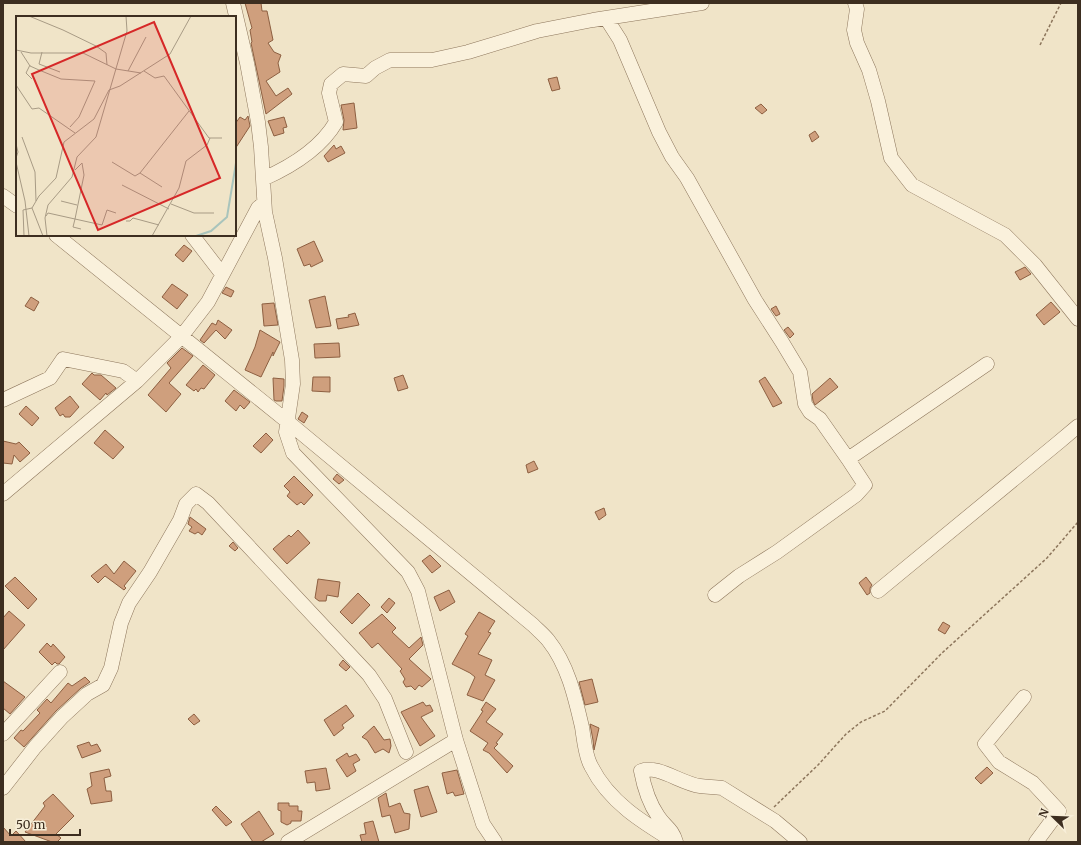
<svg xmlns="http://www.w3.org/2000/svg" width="1081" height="845" font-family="Merriweather,serif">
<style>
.building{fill:#cf9f7d;stroke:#8d5f41}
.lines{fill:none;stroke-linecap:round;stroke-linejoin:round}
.minor-casing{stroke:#8d765c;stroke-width:15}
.path{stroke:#8d765c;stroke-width:1.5;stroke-dasharray:3 2;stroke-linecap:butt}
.minor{stroke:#faf1dc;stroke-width:14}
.inset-river{fill:none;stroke:#a9c4bc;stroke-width:2}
.inset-road{fill:none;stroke:#a89b85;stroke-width:1}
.view{fill:#d62828;fill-opacity:0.15;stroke:#d62828;stroke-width:2}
.inset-edge{fill:none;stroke:#3d2e20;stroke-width:2}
</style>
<rect width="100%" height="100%" fill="#f0e4c8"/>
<!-- building -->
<path class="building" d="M245 3H261L262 11H267L273 40 268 43 274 52 281 55 278 63 280 72 266 81 276 96 288 88 292 94 266 114 251 43 252 42 250 30 252 28Z
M557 77 560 89 552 91 548 79Z
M354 103 357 128 343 130 344 120 341 105Z
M761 104 767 110 762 114 755 108Z
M248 116 250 126 235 149V124L240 117 245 120Z
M284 117 287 127 283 128 284 133 274 136 268 121Z
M815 131 819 137 812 142 809 135Z
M334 145 336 149 341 146 345 153 328 162 324 156Z
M314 241 323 261 311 267 310 264 304 266 297 249Z
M184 245 192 251 183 262 175 255Z
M1025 267 1031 274 1020 280 1015 272Z
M172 284 188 295 177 309 162 297Z
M226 287 234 291 231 297 222 293Z
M325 296 331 326 316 328 309 300Z
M31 297 39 302 34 311 25 306Z
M1051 302 1060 312 1044 325 1036 315Z
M274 303 278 325 264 326 262 304Z
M776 306 780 314 776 316 771 309Z
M355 313 359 325 338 329 336 319 349 317 348 315Z
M218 320 232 330 225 339 216 330 204 343 200 340 212 323 216 325Z
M788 327 794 334 790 338 784 330Z
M260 330 280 342 273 356V352L261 377 245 370 255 347Z
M339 343 340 357 315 358 314 344Z
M182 348 193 356 169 383 181 394 166 412 148 395 171 368 167 363Z
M203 365 215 375 204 389 201 388 198 392 196 389 194 391 186 385Z
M92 373 94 375H101L116 388 107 395 106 393 100 400 82 384Z
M403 375 408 388 398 391 394 378Z
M313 377H330V392L312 391Z
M765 377 782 403 773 407 759 381Z
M273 378 284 379V386L282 401H276L274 400Z
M830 378 838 387 815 405 813 401 812 394Z
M234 390 250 402 244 409 240 405 236 411 225 401Z
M70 396 79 407 70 417H65L63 414 60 416 55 408Z
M26 406 39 418 32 426 19 414Z
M302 412 308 416 304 423 298 419Z
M105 430 124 447 113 459 94 443Z
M266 433 273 440 261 453 253 446Z
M3 441 16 444 19 442 30 453 20 462 14 455 12 464 3 463Z
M534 461 538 469 528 473 526 465Z
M337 474 344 480 339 484 333 479Z
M294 476 313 495 304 505 301 502 297 505 287 496 290 492 284 486Z
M604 508 606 515 599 520 595 512Z
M190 517 206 529 202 535 198 532 195 534 189 531 192 527 188 524Z
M298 530 310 543 287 564 273 549 289 535 291 537Z
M233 542 238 548 235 551 229 546Z
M430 555 441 566 432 573 422 561Z
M124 561 136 571 124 586 126 588 124 590 105 576 98 583 91 576 106 564 114 574Z
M15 577 37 599 28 609 5 586Z
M866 577 872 585 870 588V593L867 595 859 583Z
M318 579 340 582 338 597 327 595 326 601H319L315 598Z
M449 590 455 602 440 611 434 597Z
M358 593 370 605 352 624 340 612Z
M389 598 395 603 387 613 381 607Z
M9 611 25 625 3 650V618Z
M479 612 495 621 488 632 491 633 478 654 492 660 485 675 495 680 483 701 467 695 475 677 470 673 452 664 468 636 465 634Z
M382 614 396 628 392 632 409 648 421 637 423 645 409 659 431 679 422 687 419 685 415 690 411 686 406 687 403 682 405 679 400 671 402 669 378 643 372 648 359 633Z
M943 622 950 626 945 634 938 630Z
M47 643 51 647 53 644 65 657 59 664H57L55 662 52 665 39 652Z
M343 660 350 667 346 671 339 665Z
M85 677 90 682 81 688 56 711 24 747 14 738 21 730 23 731 40 713 37 710 47 699 51 703 68 683 72 686Z
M592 679 598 702 585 705 579 682Z
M3 681 25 697 10 714 3 708Z
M423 702 426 706 430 705 433 711 421 717 435 736 420 746 401 712Z
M486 702 496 709 486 722 503 734 496 743 498 744 494 748 513 766 507 773 489 753 483 750 488 743 470 731 483 711 481 710Z
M346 705 354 716 342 725 344 728 334 736 324 720Z
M194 714 200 721 194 725 188 719Z
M590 724 599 728 594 750 593 740Z
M374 726 384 740 390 739 391 746 389 753 383 749 375 753 367 740 362 737Z
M89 742 91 746 97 744 101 751 82 758 77 746Z
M347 753 349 757 356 754 360 760 353 764 356 771 347 777 336 760Z
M987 767 993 773 981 784 975 778Z
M326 768 330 789 316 791 315 782 307 783 305 771Z
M109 769 111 776 104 778 106 791H111L112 801 91 804 87 789 92 786 90 773Z
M457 770 464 794 455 796 453 792 447 794 442 773Z
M428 786 437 812 421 817 414 790Z
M386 793 389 807 400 803 404 813 410 814 409 829 395 833 390 815 382 817 378 798Z
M53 794 74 816 56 834 61 838 57 842H52L25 832 45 806 43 803Z
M278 803H289V806H298V811H302L301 821H291V823L287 825 281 822V811L278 810Z
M216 806 232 822 226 826 212 810Z
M259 811 274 834 261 842H253L241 824Z
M373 821 379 842H362L360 835 366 834 364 823Z
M3 827 11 836 16 831 26 842H3Z"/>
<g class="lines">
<defs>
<path id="minor" d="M233 3 247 63 258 122 261 147 265 212 275 258 292 360 293 384 286 432 293 453 408 572 418 591 456 740 483 824 495 842
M855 3 857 9 854 30 857 43 869 70 878 101 891 158 912 185 1005 235 1035 265 1078 319
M606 18 620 40 659 132 672 157 687 178 755 300 782 342 800 372 805 404 810 412 820 419 848 459 987 364
M263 179C290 167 321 148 336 122L329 93 331 84 343 74 366 76 375 68 390 60H432L468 52 537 31 593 20 702 3
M3 196 17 206
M56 235 288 422 533 625C538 630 543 634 548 640 568 665 575 697 582 727 584 739 585 755 591 766 609 802 642 822 675 842
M192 235 222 274
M3 400 50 378 63 359 123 371 137 381
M3 494 137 381 181 337 208 302 258 208 264 203
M878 591 1059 442 1078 426
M715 595 739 576 777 552 856 495 865 485 848 459
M1024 697 985 744 999 762 1033 783 1059 811 1036 842
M3 734 60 672
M3 788 35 747 62 717 87 694 103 685 111 668 121 623 129 603 150 572 180 520 186 504 196 494 208 503 369 675 385 699 406 752
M288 842 456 740
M676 842C672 828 665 827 658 816 649 803 644 787 641 771 657 764 682 784 700 786 708 787 715 787 722 788L775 821 800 842"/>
</defs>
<!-- minor casing -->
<use href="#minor" class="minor-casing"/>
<!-- path -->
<path class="path" d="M1040 45 1061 3
M774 807 818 765 846 734 861 722 885 711 942 653 1047 558 1078 522"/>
<!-- minor -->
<use href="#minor" class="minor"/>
</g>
<!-- overview -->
<g transform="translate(16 16)">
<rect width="220" height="220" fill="#f0e4c8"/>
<path class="inset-river" d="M180 220 195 215 211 201 220 147"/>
<path class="inset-road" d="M13 0 47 14 80 30 90 37 91 49M0 34 15 37H67L100 53 125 57M5 36 14 50 23 54 45 63 79 65 63 101 54 111M26 36 23 48 44 56M14 49 10 57 16 63M112 55 130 21M128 55 139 62 148 60 193 122H206M0 69 16 93 23 92 59 117M6 121 19 156 20 185M0 128 2 136 0 142M0 146 9 185 13 220M96 146 119 160 124 157M106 169 153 193M146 171 124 157 173 95M45 185 61 189M155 188 178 197H198M16 192 27 220M30 200 32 197 59 203 68 159 66 147 59 154M110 205H114L117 202 143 209M65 213 57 211 59 203 86 209 91 194 100 197M8 220 7 194 16 192 23 180 40 162 48 126 78 103 93 74 104 70 154 38 175 0M31 220 29 202 32 189 56 161 61 141 80 121 111 15 110 0M136 220 163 172 170 145 191 129 194 122"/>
<path class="view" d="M138 6 204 162 82 214 16 58Z"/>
<rect width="220" height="220" class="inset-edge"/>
</g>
<!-- border -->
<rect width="1081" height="845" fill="none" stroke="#3d2e20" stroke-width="8"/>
<!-- north arrow -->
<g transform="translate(1053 817) rotate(293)" stroke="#f7eed8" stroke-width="3" paint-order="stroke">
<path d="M0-3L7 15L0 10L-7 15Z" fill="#3d2e20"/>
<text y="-6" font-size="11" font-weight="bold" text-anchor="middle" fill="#3d2e20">N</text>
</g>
<!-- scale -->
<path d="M10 829v6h70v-6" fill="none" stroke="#3d2e20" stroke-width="2"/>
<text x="16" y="829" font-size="12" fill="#3d2e20" stroke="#f7eed8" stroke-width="3" paint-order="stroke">50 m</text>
</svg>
